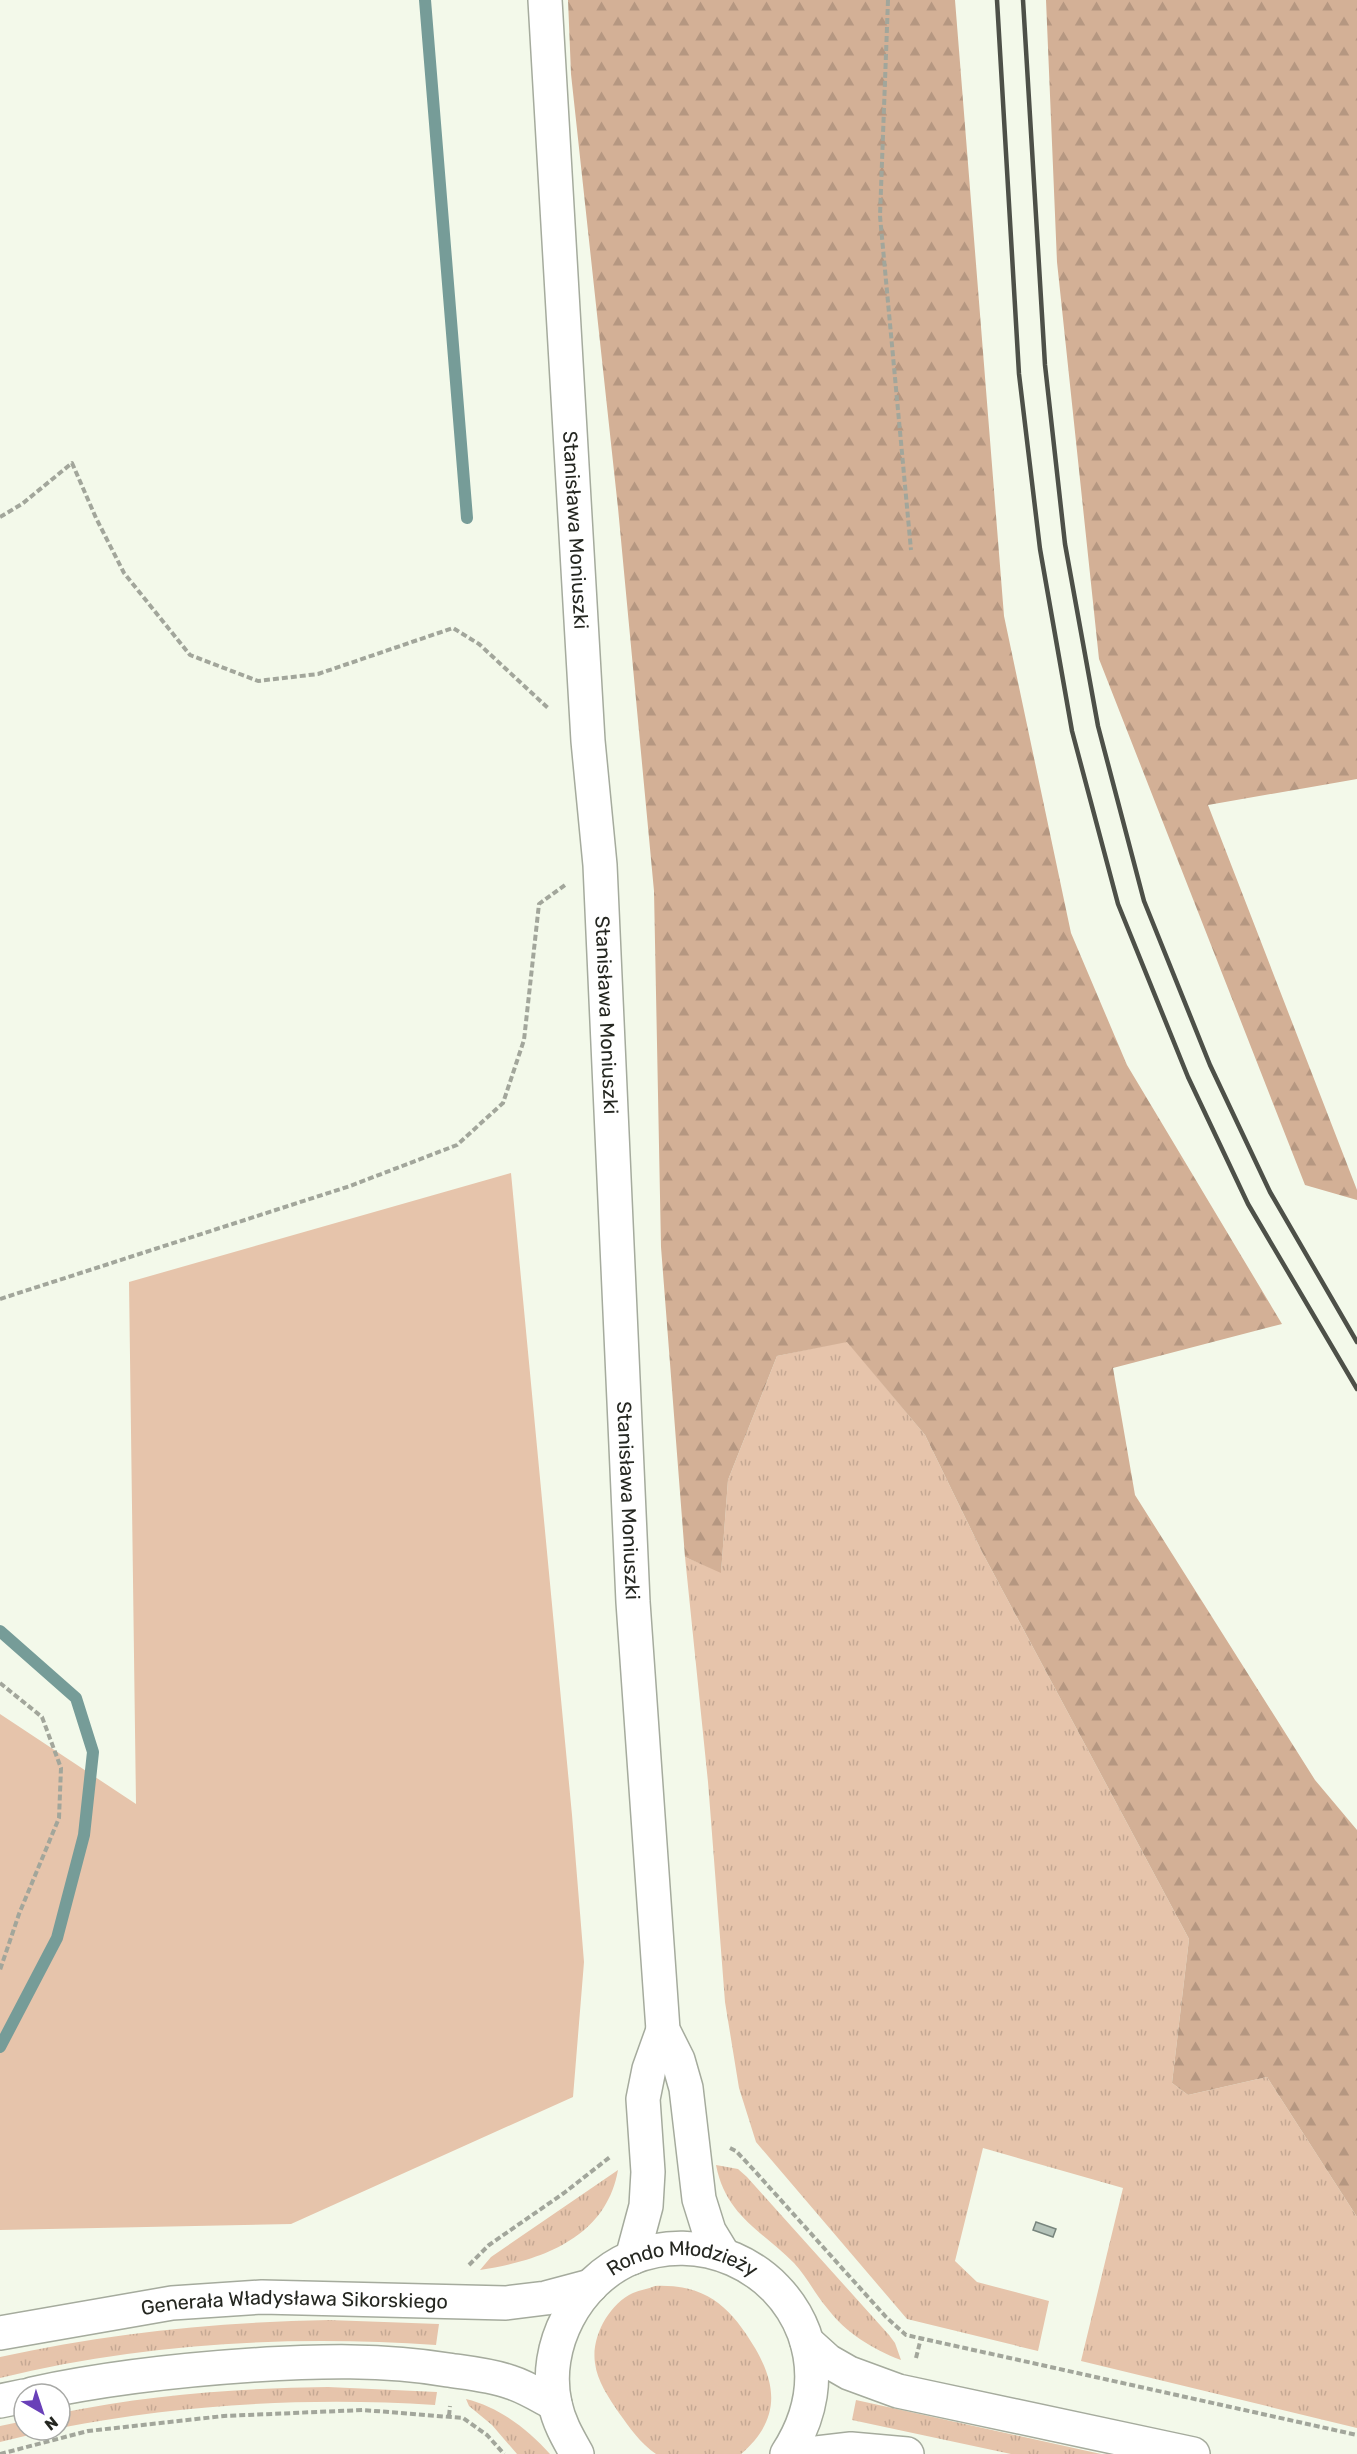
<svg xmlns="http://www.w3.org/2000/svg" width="1357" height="2454" font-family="Rubik,sans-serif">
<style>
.grass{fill:url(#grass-tufts)}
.forest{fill:url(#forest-firs)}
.garden{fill:#e6c4ab}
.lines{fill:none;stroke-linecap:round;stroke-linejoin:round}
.stream{stroke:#769c98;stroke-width:12}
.building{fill:#b4c3b9;stroke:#77857d;stroke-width:1.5}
.minor-casing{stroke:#a5ab9d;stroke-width:36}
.major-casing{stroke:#a5ab9d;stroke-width:36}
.path{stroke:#a2a69b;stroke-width:4;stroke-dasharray:6 3;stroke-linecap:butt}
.minor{stroke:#fff;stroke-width:33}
.major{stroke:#fff;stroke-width:33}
.rail{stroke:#4d5048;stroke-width:4.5}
.labels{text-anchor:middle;stroke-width:4.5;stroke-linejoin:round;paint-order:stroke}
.street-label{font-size:20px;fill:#252721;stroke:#fff}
</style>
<defs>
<pattern id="grass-tufts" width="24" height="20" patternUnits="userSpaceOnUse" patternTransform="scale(1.5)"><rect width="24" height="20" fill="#e6c4ab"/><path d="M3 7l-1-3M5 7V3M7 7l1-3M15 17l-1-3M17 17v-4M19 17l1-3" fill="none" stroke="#c5a893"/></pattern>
<pattern id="forest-firs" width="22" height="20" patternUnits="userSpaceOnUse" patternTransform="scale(1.5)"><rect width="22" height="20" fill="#d3b096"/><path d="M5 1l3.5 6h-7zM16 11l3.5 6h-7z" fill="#b59781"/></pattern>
</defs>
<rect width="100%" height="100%" fill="#f3f9ea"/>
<!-- grass -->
<path class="grass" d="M847 1341 925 1435 982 1552 1189 1939 1172 2083 1188 2095 1267 2077 1357 2217V2428L1081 2361 1123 2188 983 2148 955 2261 977 2282 1049 2301 1038 2351 907 2319 756 2142 739 2088 725 2002 708 1782 685 1557 721 1572 728 1480 777 1356Z
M716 2165 738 2169 747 2177 889 2335 895 2343 901 2360C872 2349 846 2333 827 2308 815 2294 807 2277 794 2263 761 2230 726 2216 716 2165Z
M618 2170C606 2239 539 2261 480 2270L491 2257Z
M655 2286C706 2284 730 2306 755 2348 779 2389 778 2422 741 2454H656C640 2443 630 2428 619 2413 609 2398 597 2381 595 2363 591 2337 609 2304 633 2293 640 2290 648 2289 655 2286Z
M329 2320 439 2324 436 2345C291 2335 142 2343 0 2378V2357C108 2333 218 2322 329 2320Z
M328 2387 437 2392 435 2405C309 2397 184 2404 60 2428V2413C148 2395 238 2388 328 2387Z
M466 2399C499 2407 528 2429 550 2454H517L492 2425 469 2406Z
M856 2400 1101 2454H1011L852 2420Z
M24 2421V2430H50L0 2442V2426Z"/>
<!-- forest -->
<path class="forest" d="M568 0H955L1004 616 1071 933 1127 1065 1282 1324 1113 1368 1135 1495 1315 1780 1357 1830V2217L1267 2077 1188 2095 1172 2083 1189 1939 982 1552 925 1435 847 1342 777 1356 728 1480 721 1573 685 1557 661 1247 654 891 618 508 571 74Z
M1046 0H1357V779L1208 805 1357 1190V1200L1305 1185 1099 659 1057 262Z"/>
<!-- garden -->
<path class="garden" d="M511 1173 572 1815 584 1962 573 2097 291 2224 0 2230V1714L136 1804 129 1282Z"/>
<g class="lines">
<!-- stream -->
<path class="stream" d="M425 0 467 518
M0 1631 76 1698 93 1752 84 1835 57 1938 0 2047"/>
</g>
<!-- building -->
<path class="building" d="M1036 2222 1056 2229 1053 2237 1033 2230Z"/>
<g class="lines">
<defs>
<g id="minor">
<path id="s1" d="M545 0 588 741 600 865 633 1602 663 2030 678 2060 686 2088 699 2199 709 2231 723 2254"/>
<path d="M632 2258 646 2206 648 2172 643 2099 649 2069 663 2030"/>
</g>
<g id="major">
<path id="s2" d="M0 2333 172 2303 262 2297 506 2303 546 2298 591 2286"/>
<path d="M807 2342 828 2361 849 2373 898 2391 1193 2454"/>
<path d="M32 2394C105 2378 178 2370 253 2365 318 2361 383 2359 448 2370 468 2373 490 2375 510 2382 526 2387 540 2396 555 2404"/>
<path d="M0 2401 24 2396"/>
<path id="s3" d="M577 2454C568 2438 559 2423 555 2404 542 2346 577 2281 631 2258 699 2230 778 2264 804 2333 819 2375 811 2417 787 2454"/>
<path d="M808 2454 851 2449 907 2454"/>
</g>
</defs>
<!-- minor casing -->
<use href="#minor" class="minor-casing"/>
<!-- major casing -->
<use href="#major" class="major-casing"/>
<!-- path -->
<path class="path" d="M888 0 880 216 911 550
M0 517 22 504 72 463 96 518 124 573 190 655 258 681 318 674 453 628 479 644 548 708
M0 1299 350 1186 457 1145 503 1103 524 1040 539 904 565 885
M0 1683 42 1717 61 1768 59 1818 19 1914 0 1970
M730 2148 736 2151 752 2168 886 2317 906 2335 1357 2435
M469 2265 489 2245 564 2193 610 2157
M916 2358 921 2338
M449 2416 450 2406
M0 2454 88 2431 224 2416 363 2410 463 2418 487 2435 504 2454"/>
<!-- minor -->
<use href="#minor" class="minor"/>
<!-- major -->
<use href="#major" class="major"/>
<!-- rail -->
<path class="rail" d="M997 0 1019 374 1040 549 1072 731 1118 904 1188 1077 1248 1204 1357 1389
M1023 0 1045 365 1065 544 1098 726 1144 901 1210 1065 1270 1192 1357 1342"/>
</g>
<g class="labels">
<!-- street labels -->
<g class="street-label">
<text dy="7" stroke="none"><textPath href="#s1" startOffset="531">Stanisława Moniuszki</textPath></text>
<text dy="7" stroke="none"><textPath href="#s1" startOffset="1017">Stanisława Moniuszki</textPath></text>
<text dy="7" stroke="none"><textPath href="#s1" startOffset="1503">Stanisława Moniuszki</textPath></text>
<text dy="7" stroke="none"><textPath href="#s3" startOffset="285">Rondo Młodzieży</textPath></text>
<text dy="7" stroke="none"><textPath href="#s2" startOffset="297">Generała Władysława Sikorskiego</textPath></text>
</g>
</g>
<!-- north arrow -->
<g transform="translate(42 2412) rotate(141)"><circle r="28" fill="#ffffff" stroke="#a8a9a6" stroke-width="1.5"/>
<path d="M0-4.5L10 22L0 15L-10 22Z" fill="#6940b8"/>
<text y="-9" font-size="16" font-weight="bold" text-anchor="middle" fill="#252721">N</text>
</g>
</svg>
